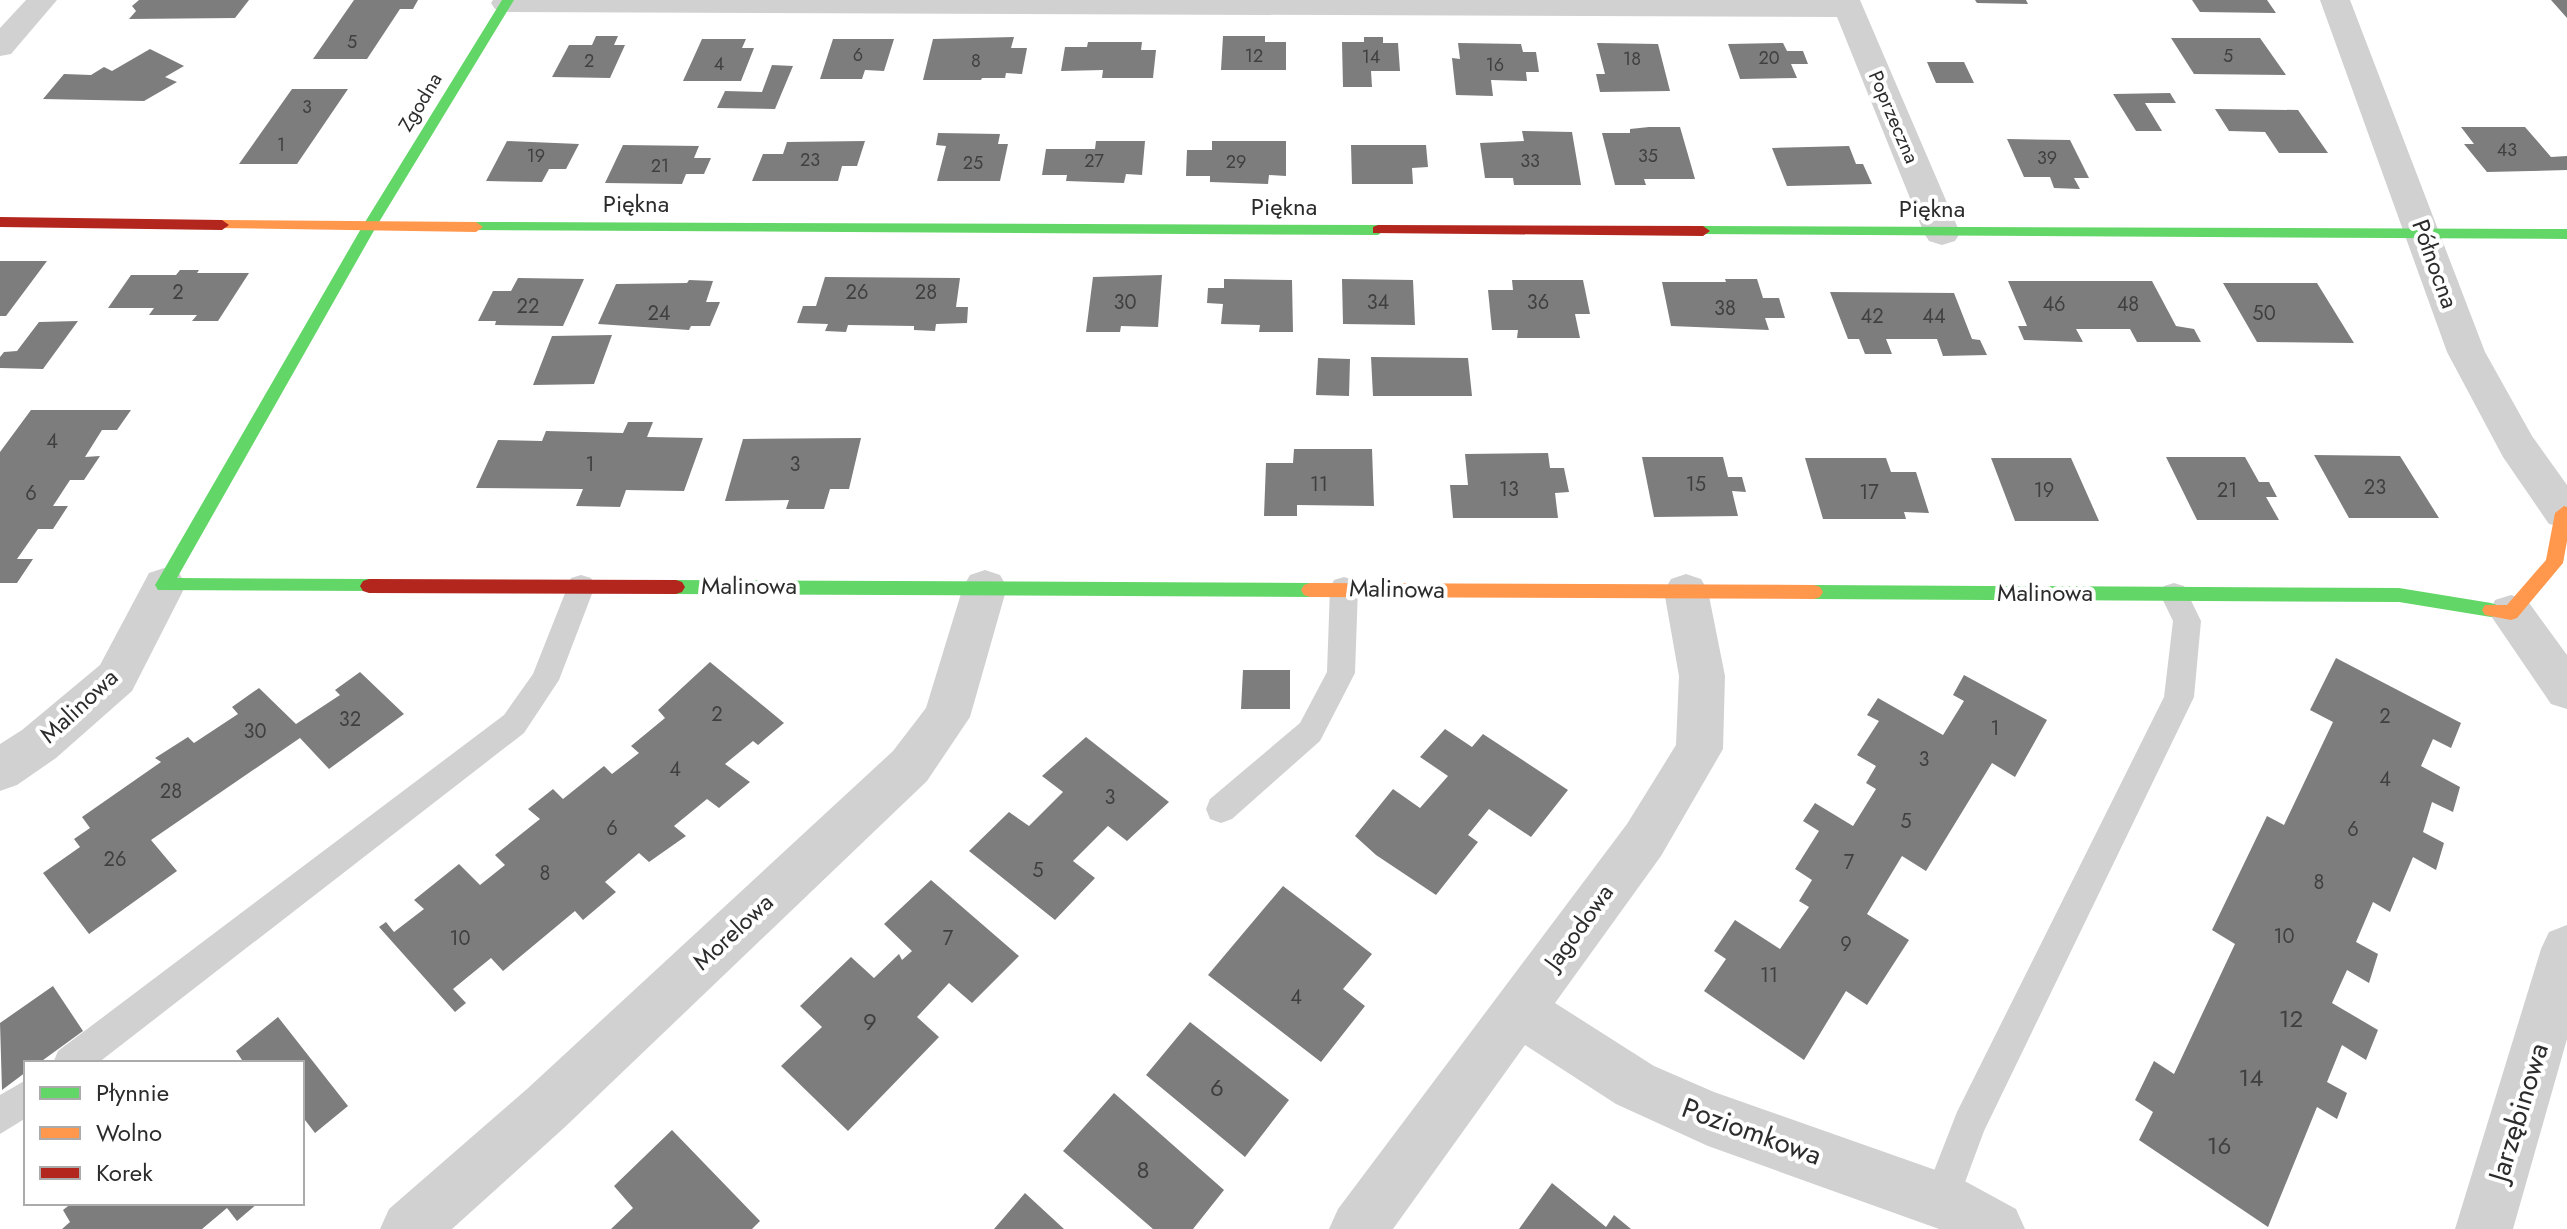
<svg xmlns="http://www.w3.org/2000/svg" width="2567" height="1229" font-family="Jost,sans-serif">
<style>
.building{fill:#7d7d7d}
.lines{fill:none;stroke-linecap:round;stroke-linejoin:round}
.lane{fill:#d1d1d1;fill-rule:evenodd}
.street{fill:#d1d1d1;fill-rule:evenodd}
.fast{fill:#63d668;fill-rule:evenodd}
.slow{fill:#ff974d;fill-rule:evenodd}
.jam{fill:#b3261e;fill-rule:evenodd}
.labels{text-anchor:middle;stroke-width:8;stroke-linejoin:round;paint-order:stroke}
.far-number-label{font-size:18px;fill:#404040}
.far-street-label{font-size:20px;fill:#2c2c2c;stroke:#fff}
.number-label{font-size:20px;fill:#404040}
.street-label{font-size:24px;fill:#2c2c2c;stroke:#fff}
.near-number-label{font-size:24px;fill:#404040}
.near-street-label{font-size:28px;fill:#2c2c2c;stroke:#fff}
</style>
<rect width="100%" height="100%" fill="#fff"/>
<!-- building -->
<path class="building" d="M139 0H249L235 18 129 19 136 11 132 6Z
M354 0H418L413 9H400L367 59H313Z
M1975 0H2026L2028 4 1977 3Z
M2192 0H2267L2276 13 2200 12Z
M2551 0H2567V18Z
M596 36H618L614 45H625L610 78 552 77 569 45H592Z
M1223 36H1265V42H1286V70H1221Z
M1014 37 1011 48H1027L1022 74 1006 73 1005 78H982L981 80H923L933 39Z
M1364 37H1383V43H1398L1400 71H1371L1372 87H1343L1342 42H1364Z
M2171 38H2260L2286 75 2194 74Z
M702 39H746L742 48H754L741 81H683Z
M833 39H894L884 71 865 70 862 79H820Z
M1088 42H1142L1141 50H1156L1153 78H1102L1103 70 1061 71 1065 47H1087Z
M1458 43 1521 44 1523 52H1536L1539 72H1526L1527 81 1491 80 1493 96 1456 95 1452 58 1460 59Z
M1597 43 1658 44 1670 91 1600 92 1596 74H1605Z
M1783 43 1787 51H1803L1808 64H1791L1797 78 1740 79 1728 44Z
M150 49 184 66 165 77 177 82 144 101 43 99 64 74 91 75 104 67 112 71Z
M1927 62H1964L1974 83H1936Z
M772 65 793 66 775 109 717 108 725 91 762 92Z
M292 89H348L297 164H239Z
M2170 93 2176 103H2145L2162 131H2136L2113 94Z
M2215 109 2298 110 2328 153H2279L2265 132 2229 131Z
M1649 127H1680L1695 179H1644L1646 185H1615L1602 133H1630V129Z
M2461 127H2525L2551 157 2567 156V170L2487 172 2464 144H2474Z
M1522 131 1572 132 1581 185H1514L1513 178H1485L1480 143 1524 141Z
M938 133 1000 134 998 144H1008L1000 181H937L946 146 936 145Z
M2007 139 2070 140 2089 178H2074L2080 189 2054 188 2050 177H2024Z
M507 141 579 144 566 169H549L542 182 486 181Z
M865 141 857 166H842L838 181H752L763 154H783L787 142Z
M1096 141H1145L1142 175 1126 174 1124 183 1066 181 1067 175H1042L1046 149H1095Z
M1212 141H1286V176L1269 175 1268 184 1210 182V176H1186L1187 150H1212Z
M623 145 699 146 694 158H711L704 174H686L682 184 605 183Z
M1351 145H1426L1428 167 1412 168 1413 184H1352Z
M1849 146 1856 164H1863L1872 184 1787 186 1772 148Z
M0 261H47L6 316H0Z
M180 270H199L197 273H249L218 321H192L197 315H149L154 308H108L131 275H176Z
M1162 275 1158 327 1121 326 1120 332H1086L1093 277Z
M825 277 960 278 956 307H968L967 323 936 324 935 331 914 330V326L848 325 846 332 825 331 828 324 797 323 803 306H816Z
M518 278 584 279 563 326 495 325 496 321H478L493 291H511Z
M1224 279 1292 280 1293 332H1259L1260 325 1221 324 1223 304 1207 303 1208 288H1224Z
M1342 279 1413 280 1415 325 1343 324Z
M1725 279H1757L1763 298H1779L1785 318H1765L1769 330 1671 326 1662 282H1726Z
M689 280 713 281 706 302H720L710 326H691L689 330 598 324 616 284 687 283Z
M1512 280H1583L1590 314H1575L1580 338H1517L1518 330H1492L1488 290H1513Z
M2008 281H2152L2176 326 2194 329 2201 342H2137L2130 329H2076L2083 342 2024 340 2018 326H2027Z
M2223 283H2317L2354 343 2257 342Z
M1830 292 1954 293 1972 339 1980 340 1987 355 1943 356 1937 339H1886L1892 354H1865L1859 339H1848Z
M78 321 43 369 0 368V357L4 352 17 351 39 322Z
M612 335 594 384 533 385 552 336Z
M1371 357 1468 358 1472 396H1373Z
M1318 358 1350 359 1349 396 1316 395Z
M31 410H131L117 430H102L85 457 100 456 84 480H70L53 506H68L53 529H38L17 559H33L17 583H0V452Z
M628 422H653L647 437 703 438 684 491 626 490 620 507 576 506 583 489 476 488 498 440 542 441 546 431 623 433Z
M861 438 849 489H830L824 509H786L789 500 725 501 743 439Z
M1294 449H1372L1374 506 1297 505V516H1264L1266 463H1293Z
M1548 453 1550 468H1564L1569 492 1555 493 1558 518H1453L1450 485H1468L1465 454Z
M2314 455 2400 456 2439 518H2349Z
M1642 457H1723L1728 477H1742L1746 492 1732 491 1738 516 1654 517Z
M2166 457H2245L2259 482H2269L2277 497H2266L2279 520H2197Z
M1805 458H1886L1891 472H1916L1929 513 1904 512 1906 519H1823Z
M1991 458H2071L2099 521H2015Z
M2336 658 2461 723 2451 748 2433 739 2421 766 2460 787 2453 812 2432 802 2423 832 2444 843 2436 870 2413 857 2390 912 2373 902 2356 942 2378 954 2369 983 2347 970 2332 1003 2378 1030 2366 1060 2342 1045 2327 1082 2347 1093 2337 1119 2317 1107 2268 1227 2139 1140 2153 1112 2135 1100 2154 1061 2174 1074 2235 944 2212 930 2267 816 2284 825 2333 722 2310 710Z
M710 662 784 723 758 745 753 741 725 764 750 782 719 808 707 799 674 826 686 836 649 862 639 853 605 882 616 892 583 920 575 911 503 971 491 958 453 989 466 1003 455 1012 379 927 386 922 394 932 424 909 414 900 459 864 480 885 505 865 495 855 540 819 528 809 553 789 563 799 604 766 612 774 639 753 631 746 665 718 658 710Z
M1243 670H1290V709H1241Z
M360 672 404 714 329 769 300 738 151 840 177 871 89 934 43 873 80 847 74 839 90 828 82 817 161 762 155 758 188 737 194 743 238 714 232 707 259 688 296 724 340 695 335 690Z
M1964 675 2047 720 2015 777 1992 763 1926 871 1902 856 1867 914 1909 940 1867 1005 1846 991 1804 1060 1704 991 1726 959 1714 951 1735 920 1780 949 1809 907 1799 901 1812 880 1795 869 1819 831 1803 821 1815 803 1853 826 1876 789 1866 783 1876 766 1857 755 1879 721 1867 715 1878 698 1943 735 1964 701 1953 695Z
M1445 729 1472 747 1483 734 1568 790 1531 837 1489 809 1468 835 1478 842 1436 895 1376 855 1355 836 1393 789 1420 808 1448 776 1420 757Z
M1086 737 1169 802 1127 841 1108 826 1073 861 1095 878 1055 920 969 851 1009 812 1029 826 1063 792 1042 776Z
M931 880 1019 956 972 1003 949 983 917 1017 939 1037 848 1131 781 1066 822 1027 800 1006 851 957 874 978 899 954 902 960 912 951 884 924Z
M1283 886 1372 954 1343 989 1365 1006 1321 1062 1208 975Z
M53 986 83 1031 39 1063H26V1072L2 1090 0 1023Z
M278 1017 348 1106 315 1133 305 1120 302 1122V1063H244L236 1051Z
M1190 1022 1289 1100 1245 1157 1146 1075Z
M1114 1093 1224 1190 1193 1229H1153L1063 1151Z
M672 1130 760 1221 752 1229H611L633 1208 614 1186Z
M1552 1183 1606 1227 1614 1215 1631 1229H1519Z
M1025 1193 1064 1229H994Z
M72 1203H258L237 1221 227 1208 202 1229H62L70 1222 63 1210Z"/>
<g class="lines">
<!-- lane -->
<path class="lane" d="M581 575 591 578 595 586 559 680 524 733 98 1063H53L58 1051 504 715 533 674 571 578Z
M1344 577 1354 580 1358 588 1355 673 1320 741 1232 819 1221 823 1210 819 1206 809 1210 799 1300 723 1327 672 1330 588 1334 580Z
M2174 583 2184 586 2201 621 2194 697 1984 1131 1954 1212 1941 1217 1928 1212 1923 1199 1957 1112 2164 697 2173 621 2160 594 2164 586Z
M26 1080V1118L0 1134V1095Z"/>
<!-- street -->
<path class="street" d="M26 0H57L11 54 0 56V28Z
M493 0H1860L1960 233 1955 241 1942 245 1929 241 1924 233 1837 17 506 12 495 9 491 3Z
M2320 0H2350L2485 352 2532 436 2567 485V528L2549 524 2503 457 2447 352Z
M164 568 179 573 186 585 132 691 56 758 17 785 0 791V744L22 730 100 665 149 573Z
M985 570 1000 575 1007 587 970 717 927 781 565 1127 452 1229H380L389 1209 527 1089 893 751 926 708 963 587 970 575Z
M1686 574 1701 579 1708 591 1725 676 1723 749 1661 856 1555 1003 1654 1066 1714 1092 1961 1179 2016 1209 2025 1229H1939L1708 1146 1616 1104 1525 1045 1393 1229H1329L1338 1209 1627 824 1676 745 1679 676 1664 591 1671 579Z
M2511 595 2527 600 2567 655V709L2551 704 2489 613 2495 600Z
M2567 925V1039L2513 1229H2455L2541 949 2549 932Z"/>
<!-- fast -->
<path class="fast" d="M502 0H514L376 227 177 578 369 579 375 581 378 586 375 591 158 590 155 585 158 580 362 227Z
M476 222 1378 225 1385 230 1378 235 471 230 469 227Z
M1703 226 2567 229V239L1698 234 1696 231Z
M676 580 1310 583 1316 585 1319 590 1316 595 1310 597 676 594 670 592 667 587 670 582Z
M1814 585 2399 588 2491 603 2497 605 2500 610 2497 615 2491 617 2399 602 1814 599 1808 597 1805 592 1808 587Z"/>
<!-- slow -->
<path class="slow" d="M222 220 476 222 483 227 476 232 217 228 215 225Z
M2564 506 2567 507V541L2563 563 2517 618 2511 620 2485 615 2482 610 2485 605H2507L2546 560 2555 513Z
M1310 583 1814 585 1820 587 1823 592 1820 597 1814 599 1310 597 1304 595 1301 590 1304 585Z"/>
<!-- jam -->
<path class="jam" d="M0 217 222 220 229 225 222 230 0 227Z
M1378 225 1703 226 1710 231 1703 236 1373 233V227Z
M369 579 676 580 682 582 685 587 682 592 676 594 369 593 363 591 360 586 363 581Z"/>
</g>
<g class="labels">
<!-- far-number labels -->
<g class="far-number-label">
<text x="352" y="48">5</text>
<text x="858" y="61">6</text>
<text x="1254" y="62">12</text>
<text x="2228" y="62">5</text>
<text x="1371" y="63">14</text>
<text x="1769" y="64">20</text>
<text x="1632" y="65">18</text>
<text x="589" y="67">2</text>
<text x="976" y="67">8</text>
<text x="719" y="70">4</text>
<text x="1495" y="71">16</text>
<text x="307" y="113">3</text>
<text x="281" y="151">1</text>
<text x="2507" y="156">43</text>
<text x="536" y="162">19</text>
<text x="1648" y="162">35</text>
<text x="2047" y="164">39</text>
<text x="810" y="166">23</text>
<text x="1094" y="167">27</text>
<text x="1530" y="167">33</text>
<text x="1236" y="168">29</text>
<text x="973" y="169">25</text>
<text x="660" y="172">21</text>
</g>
<!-- far-street labels -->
<g class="far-street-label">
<text transform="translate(420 102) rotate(-59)" y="7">Zgodna</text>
<text transform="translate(1894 117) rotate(67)" y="7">Poprzeczna</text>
</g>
<!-- number labels -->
<g class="number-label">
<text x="178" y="299">2</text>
<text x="857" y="299">26</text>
<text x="926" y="299">28</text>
<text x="1125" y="309">30</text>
<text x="1378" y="309">34</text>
<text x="1538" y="309">36</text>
<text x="2054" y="311">46</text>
<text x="2128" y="311">48</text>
<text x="528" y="313">22</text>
<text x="1725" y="315">38</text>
<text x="659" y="320">24</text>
<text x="2264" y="320">50</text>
<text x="1872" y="323">42</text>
<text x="1934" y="323">44</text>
<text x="52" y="448">4</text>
<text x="590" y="471">1</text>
<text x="795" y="471">3</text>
<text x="1319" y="491">11</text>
<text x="1696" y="491">15</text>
<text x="2375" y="494">23</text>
<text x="1509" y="496">13</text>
<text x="2044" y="497">19</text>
<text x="2227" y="497">21</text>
<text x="1869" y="499">17</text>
<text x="31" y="500">6</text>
<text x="717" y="721">2</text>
<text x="2385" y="723">2</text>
<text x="350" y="726">32</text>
<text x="1995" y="735">1</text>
<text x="255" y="738">30</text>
<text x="1924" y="766">3</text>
<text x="675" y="776">4</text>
<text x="2385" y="786">4</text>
<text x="171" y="798">28</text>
<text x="1110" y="804">3</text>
<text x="1906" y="828">5</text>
<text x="612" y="835">6</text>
<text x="2353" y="836">6</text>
<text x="115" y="866">26</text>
<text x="1849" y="869">7</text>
<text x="1038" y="877">5</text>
<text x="545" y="880">8</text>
<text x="2319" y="889">8</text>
<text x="2284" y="943">10</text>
<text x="460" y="945">10</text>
<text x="948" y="945">7</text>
<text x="1846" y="951">9</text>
<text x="1769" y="982">11</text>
<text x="1296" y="1004">4</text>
</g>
<!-- street labels -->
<g class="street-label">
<text x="636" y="212">Piękna</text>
<text x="1284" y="215">Piękna</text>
<text x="1932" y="217">Piękna</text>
<text transform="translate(2435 264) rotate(70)" y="8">Północna</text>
<text x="749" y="594">Malinowa</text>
<text transform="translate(1397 589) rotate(1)" y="8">Malinowa</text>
<text x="2045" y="601">Malinowa</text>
<text transform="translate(79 706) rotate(-43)" y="8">Malinowa</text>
<text transform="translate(1579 927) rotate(-54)" y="8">Jagodowa</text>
<text transform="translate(733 932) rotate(-43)" y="8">Morelowa</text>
</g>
<!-- near-number labels -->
<g class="near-number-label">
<text x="2291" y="1027">12</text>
<text x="870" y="1030">9</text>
<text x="2251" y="1086">14</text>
<text x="1217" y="1096">6</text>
<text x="2219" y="1154">16</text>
<text x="1143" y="1178">8</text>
</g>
<!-- near-street labels -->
<g class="near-street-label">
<text transform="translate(2518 1112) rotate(-73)" y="10">Jarzębinowa</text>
<text transform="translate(1752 1131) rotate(20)" y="10">Poziomkowa</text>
</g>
</g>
<!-- legend -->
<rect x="24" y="1061" width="280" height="144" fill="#ffffff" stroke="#ababab" stroke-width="2"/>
<rect x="40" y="1087" width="40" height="12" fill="#63d668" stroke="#ababab" stroke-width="2"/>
<text x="96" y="1101" font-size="24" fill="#2c2c2c">Płynnie</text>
<rect x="40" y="1127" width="40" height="12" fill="#ff974d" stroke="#ababab" stroke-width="2"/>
<text x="96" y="1141" font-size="24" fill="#2c2c2c">Wolno</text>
<rect x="40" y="1167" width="40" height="12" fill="#b3261e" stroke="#ababab" stroke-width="2"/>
<text x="96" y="1181" font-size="24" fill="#2c2c2c">Korek</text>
</svg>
